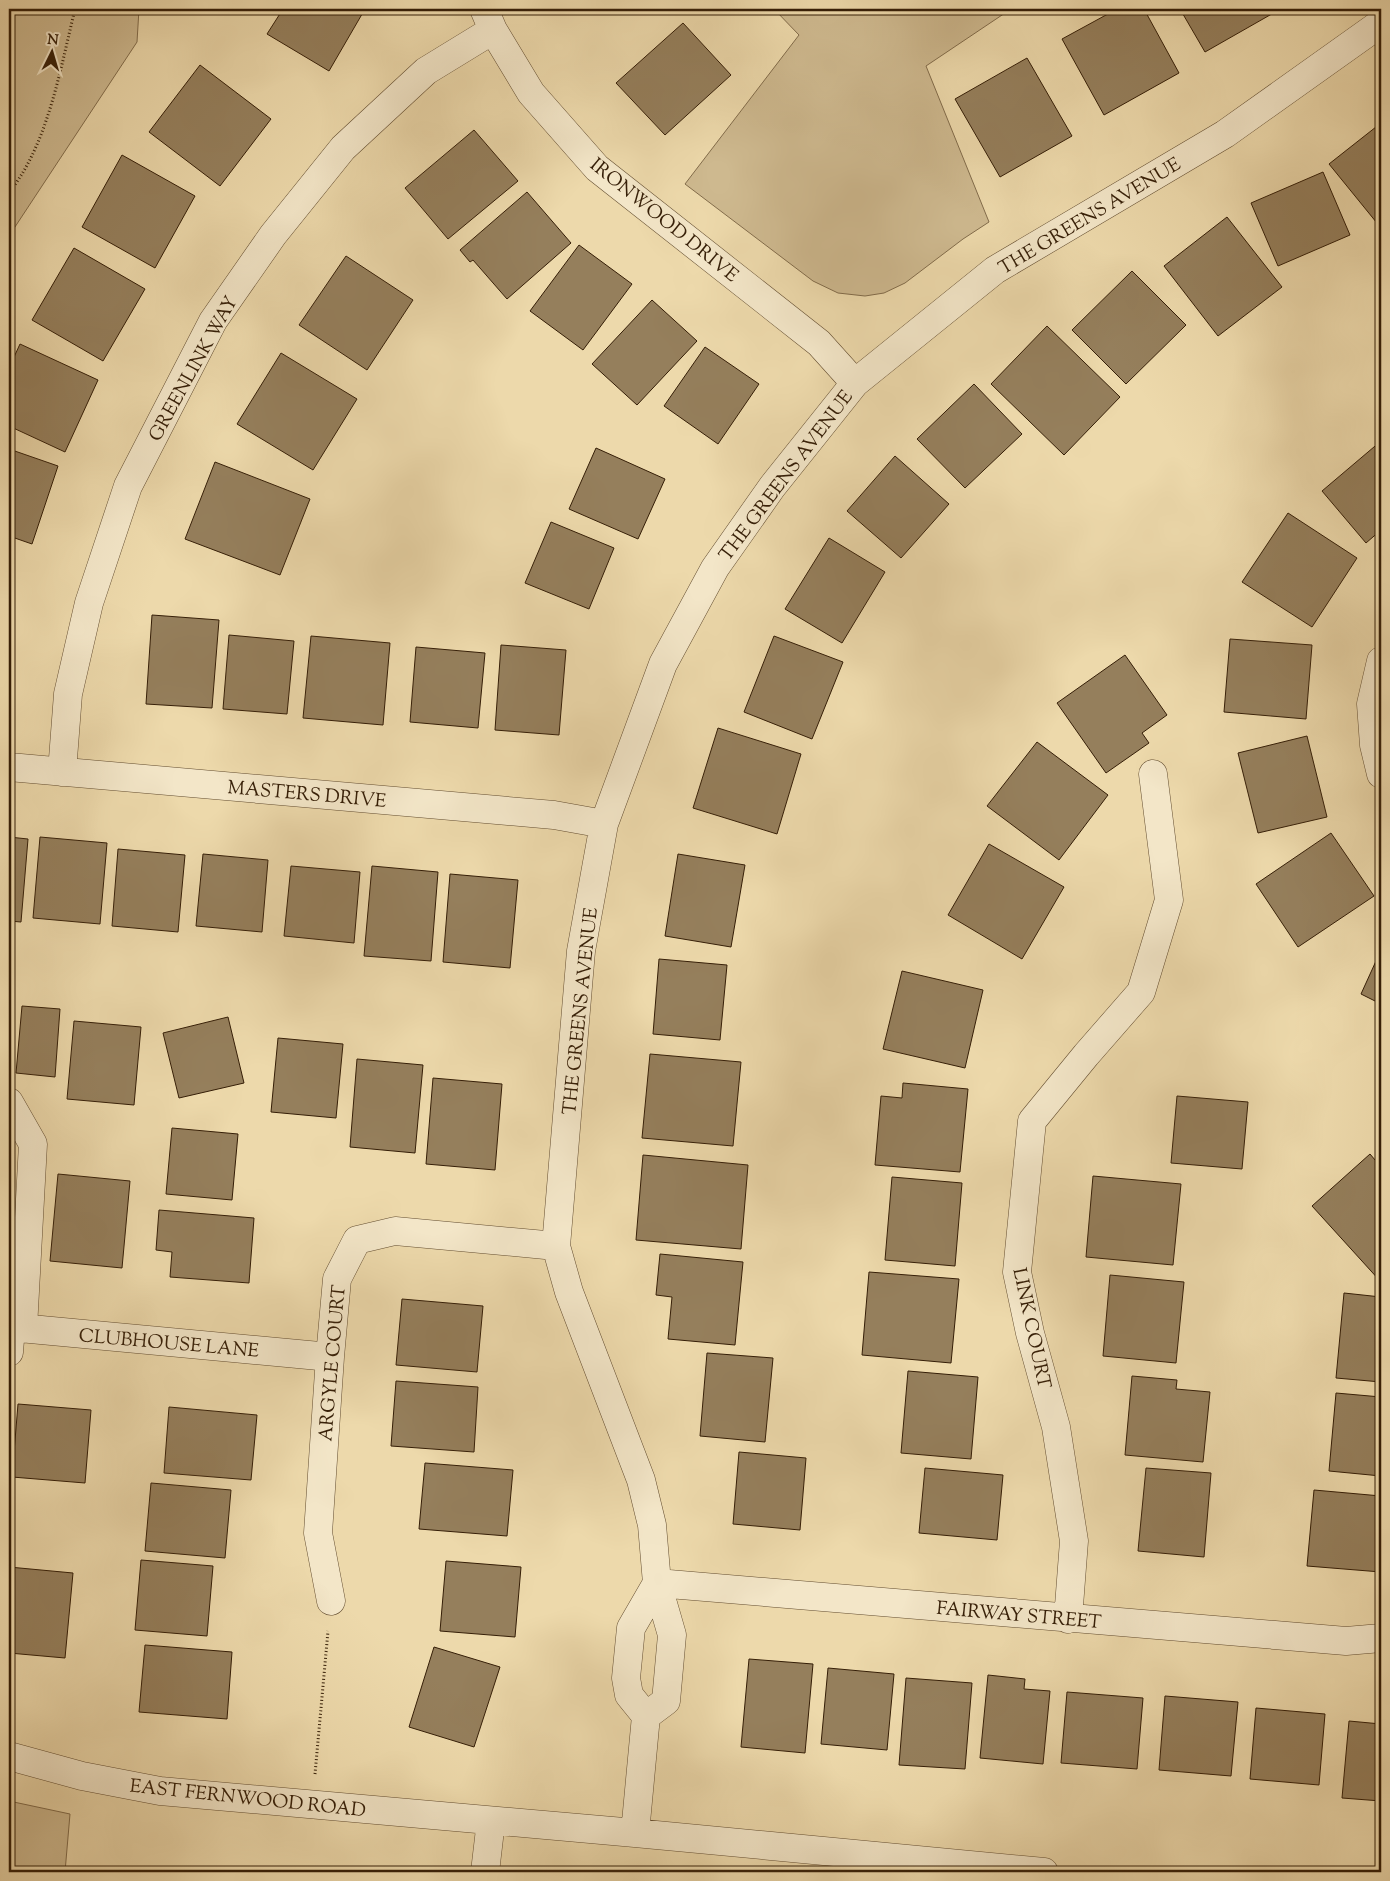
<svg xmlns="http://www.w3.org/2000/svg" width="1390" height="1881" font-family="'Sorts Mill Goudy',serif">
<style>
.green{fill:#ceb98f;stroke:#826c4b}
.building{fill:#957f5c;stroke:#351e07}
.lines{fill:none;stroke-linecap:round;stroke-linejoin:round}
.minor-casing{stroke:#634d30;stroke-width:29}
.path{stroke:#351e07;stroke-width:3;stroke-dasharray:1 2.5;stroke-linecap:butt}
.minor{stroke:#f3e6c8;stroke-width:28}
.labels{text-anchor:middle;stroke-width:4;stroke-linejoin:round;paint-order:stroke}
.street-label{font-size:19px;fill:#351e07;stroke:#f3e6c8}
</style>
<rect width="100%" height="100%" fill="#edd9ab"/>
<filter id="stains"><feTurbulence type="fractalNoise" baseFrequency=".004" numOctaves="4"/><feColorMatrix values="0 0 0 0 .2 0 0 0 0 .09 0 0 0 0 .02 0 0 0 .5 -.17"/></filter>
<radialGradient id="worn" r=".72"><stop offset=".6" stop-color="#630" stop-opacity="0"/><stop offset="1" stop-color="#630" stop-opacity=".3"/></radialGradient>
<!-- green -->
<path class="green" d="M9 9H139L137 42 9 236Z
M774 9H1011L926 66 989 222 963 239 905 283 884 293 865 296 838 293 813 281 685 184 799 35Z
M9 1801 70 1814 65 1872H9Z"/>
<!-- building -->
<path class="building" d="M283 9H365L329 71 267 34Z
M1117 9H1144L1179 73 1104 115 1062 39Z
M1180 9H1276L1277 11 1205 52Z
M683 23 731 75 665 135 616 83Z
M1027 58 1072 136 1000 177 955 99Z
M200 65 271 119 220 186 149 132Z
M1381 123V228L1329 164Z
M474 130 518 181 448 239 405 188Z
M122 155 195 196 155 268 82 227Z
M1323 172 1350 235 1278 266 1251 203Z
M527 192 571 243 507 299 473 260 470 262 460 250Z
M1227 217 1282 287 1218 336 1164 266Z
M579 245 632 284 583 350 530 311Z
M74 248 145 289 103 361 32 320Z
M346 256 413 300 367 370 299 325Z
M1132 271 1186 325 1126 384 1072 330Z
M652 300 697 341 637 405 592 364Z
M1047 326 1120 397 1064 455 991 384Z
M20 344 98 380 65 452 9 426V368Z
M705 347 759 384 718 444 664 406Z
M281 353 357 399 313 470 237 424Z
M974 384 1022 434 965 488 917 439Z
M1381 441V530L1366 543 1322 491Z
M596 448 665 479 638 539 569 509Z
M9 449 58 466 32 544 9 536Z
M895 456 949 504 901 558 847 511Z
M215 462 310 499 280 575 185 539Z
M1288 513 1357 558 1312 627 1242 582Z
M551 522 614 548 589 609 525 583Z
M829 538 885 572 842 643 785 609Z
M152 615 219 620 212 708 146 704Z
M229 635 294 641 287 714 223 709Z
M311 636 390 643 383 725 303 718Z
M774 636 843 662 812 739 744 712Z
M1230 639 1312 645 1306 719 1224 712Z
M501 645 566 650 559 735 495 730Z
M416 647 485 653 478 728 410 722Z
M1125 655 1167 715 1142 733 1149 743 1106 773 1057 703Z
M718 728 801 754 777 834 693 808Z
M1307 736 1327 817 1258 833 1238 753Z
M1037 742 1108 795 1059 860 987 806Z
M1331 833 1374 896 1298 947 1256 884Z
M9 837 28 839 21 922 9 921Z
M40 837 107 843 100 924 33 918Z
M989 844 1064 887 1022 959 948 915Z
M118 849 185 855 178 932 112 926Z
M203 854 268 860 262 932 196 926Z
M678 854 745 865 731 947 665 936Z
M291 866 360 872 354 943 284 936Z
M372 866 438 872 431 961 364 956Z
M450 874 518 880 510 968 443 962Z
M1381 950V1004L1361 994Z
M659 959 727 965 720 1040 653 1034Z
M902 971 983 990 965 1068 883 1049Z
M22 1006 60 1009 55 1077 16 1073Z
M228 1017 244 1083 179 1098 163 1033Z
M74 1021 141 1027 134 1105 67 1099Z
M278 1038 343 1044 336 1118 271 1112Z
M650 1054 741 1062 733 1146 642 1138Z
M357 1059 423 1065 415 1153 350 1147Z
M433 1078 502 1084 495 1170 426 1164Z
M903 1083 968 1089 960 1172 875 1165 881 1096 902 1098Z
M1177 1096 1248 1102 1242 1169 1171 1163Z
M172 1128 238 1134 232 1200 166 1194Z
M1370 1154 1381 1167V1282L1312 1206Z
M643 1155 748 1165 741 1249 636 1240Z
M58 1174 130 1181 122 1268 50 1261Z
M1093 1176 1181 1184 1173 1265 1086 1257Z
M892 1177 962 1183 955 1266 885 1260Z
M159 1210 254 1218 249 1283 170 1277 172 1252 156 1250Z
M660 1254 743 1262 735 1345 668 1339 672 1297 656 1295Z
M869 1272 959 1279 951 1363 862 1355Z
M1110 1275 1184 1282 1176 1363 1103 1356Z
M1344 1293 1381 1297V1382L1336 1378Z
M402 1299 483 1306 477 1372 396 1365Z
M707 1353 773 1358 765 1442 700 1436Z
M908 1371 978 1377 971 1459 901 1453Z
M1132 1376 1177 1380 1176 1389 1210 1392 1203 1462 1125 1455Z
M396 1381 478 1387 474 1452 391 1446Z
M1336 1393 1381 1397V1476L1329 1471Z
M18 1404 91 1410 85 1483 12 1477Z
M169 1407 257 1415 251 1480 164 1473Z
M739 1452 806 1458 800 1530 733 1524Z
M425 1463 513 1470 507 1536 419 1529Z
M925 1468 1003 1475 997 1540 919 1533Z
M1146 1468 1211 1473 1204 1557 1138 1551Z
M151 1483 231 1490 225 1558 145 1551Z
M1314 1490 1381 1496V1572L1307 1566Z
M141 1560 213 1566 207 1636 135 1630Z
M446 1561 521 1567 515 1637 440 1631Z
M9 1567 73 1573 65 1658 9 1653Z
M145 1645 232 1652 227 1719 139 1712Z
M434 1647 500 1667 474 1747 409 1727Z
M749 1659 813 1664 805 1753 741 1747Z
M828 1668 894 1674 887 1750 821 1744Z
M988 1675 1025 1679 1024 1689 1050 1691 1043 1764 980 1758Z
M906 1678 972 1683 965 1769 899 1765Z
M1067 1692 1143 1698 1137 1769 1061 1763Z
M1165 1696 1238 1702 1231 1776 1159 1770Z
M1256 1708 1325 1714 1319 1785 1250 1779Z
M1349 1721 1381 1724V1801L1342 1798Z"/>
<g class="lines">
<defs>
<path id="minor" d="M484 9 493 30 531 93 597 168 819 343 855 383
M1381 23 1225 134 995 270 855 383 772 487 715 568 663 664 604 824 581 951 556 1246 569 1292 641 1480 652 1525 657 1583 1346 1641 1381 1638
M1381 661 1371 704 1374 745 1381 774
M9 767 554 815 604 824
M62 772 68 694 89 603 128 486 213 321 273 235 343 148 426 71 493 30
M9 1102 33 1144 23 1328
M9 1327 330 1357
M9 1352 11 1327
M331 1601 318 1533 330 1357 337 1279 357 1240 395 1231 556 1246
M1068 1619 1074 1541 1056 1427 1030 1333 1017 1272 1032 1121 1086 1055 1141 992 1169 900 1153 774
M9 1756 82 1776 160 1791 635 1833 1044 1872
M635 1833 646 1716 629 1695 626 1678 631 1628 657 1583 672 1635 666 1701 646 1716
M485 1872 491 1821"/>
</defs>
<!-- minor casing -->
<use href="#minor" class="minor-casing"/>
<!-- path -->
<path class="path" d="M9 193C14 187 18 180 22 174 51 126 62 62 75 9
M315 1774 328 1631"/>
<!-- minor -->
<use href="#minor" class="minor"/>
</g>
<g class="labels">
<!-- street labels -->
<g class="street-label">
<text transform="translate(1089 215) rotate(-31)" y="7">THE GREENS AVENUE</text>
<text transform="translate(665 219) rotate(39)" y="7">IRONWOOD DRIVE</text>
<text transform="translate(192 368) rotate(-61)" y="7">GREENLINK WAY</text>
<text transform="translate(785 475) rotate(-53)" y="7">THE GREENS AVENUE</text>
<text transform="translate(307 793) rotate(5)" y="7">MASTERS DRIVE</text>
<text transform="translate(579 1011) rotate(-84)" y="7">THE GREENS AVENUE</text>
<text transform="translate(1033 1328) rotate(78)" y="7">LINK COURT</text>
<text transform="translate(169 1342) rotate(5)" y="7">CLUBHOUSE LANE</text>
<text transform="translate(331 1363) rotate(-85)" y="7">ARGYLE COURT</text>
<text transform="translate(1019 1614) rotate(5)" y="7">FAIRWAY STREET</text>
<text transform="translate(248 1797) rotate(6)" y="7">EAST FERNWOOD ROAD</text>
</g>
</g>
<!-- margin -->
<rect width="1390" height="1881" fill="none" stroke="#edd9ab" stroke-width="30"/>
<rect x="10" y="10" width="1370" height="1861" fill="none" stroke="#351e07" stroke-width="2.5"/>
<rect x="15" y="15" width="1360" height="1851" fill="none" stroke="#351e07"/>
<!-- north arrow -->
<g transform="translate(52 52) rotate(5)" stroke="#f3e6c8" stroke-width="4" paint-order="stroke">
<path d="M0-4L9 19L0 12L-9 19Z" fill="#351e07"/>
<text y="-8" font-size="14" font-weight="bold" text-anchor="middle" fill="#351e07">N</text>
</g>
<rect width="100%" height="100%" filter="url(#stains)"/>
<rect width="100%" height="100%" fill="url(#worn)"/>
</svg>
